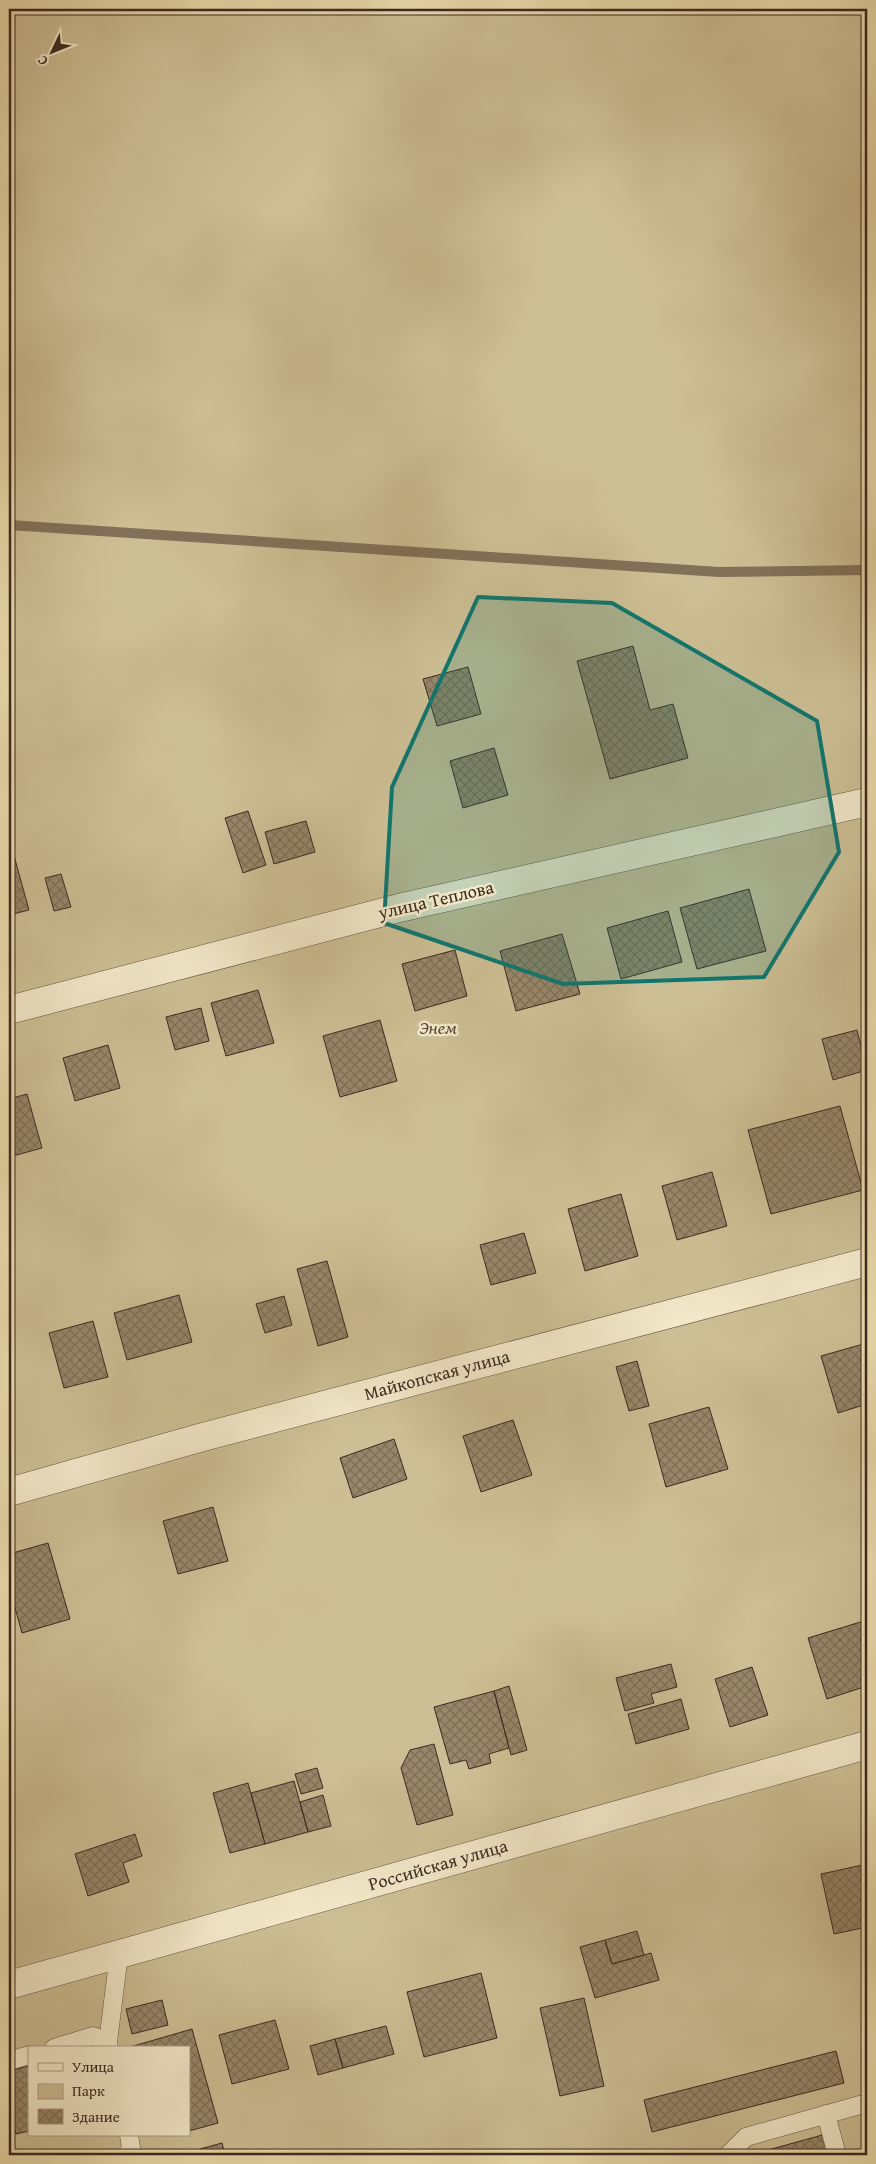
<svg xmlns="http://www.w3.org/2000/svg" width="876" height="2164" font-family="'Gentium Book Plus',serif">
<style>
.green{fill:#cdbf95;stroke:#84745c;fill-rule:evenodd}
.lines{fill:none;stroke-linecap:round;stroke-linejoin:round}
.stream{stroke:#817159;stroke-width:10}
.building{fill:url(#building-cross-hatch);stroke:#3b2a22}
.lane-casing{stroke:#675745;stroke-width:19}
.street-casing{stroke:#675745;stroke-width:29}
.lane{stroke:#f2e9ca;stroke-width:18}
.street{stroke:#f2e9ca;stroke-width:28}
.marked{fill:#0f766e;fill-opacity:0.2;stroke:#0f766e;stroke-width:4;stroke-linejoin:round}
.labels{text-anchor:middle;stroke-width:5;stroke-linejoin:round;paint-order:stroke}
.street-label{font-size:18px;fill:#3b2a22;stroke:#f2e9ca}
.park-label{font-size:18px;font-style:italic;fill:#584839;stroke:#f2e9ca}
</style>
<defs>
<pattern id="building-cross-hatch" width="8" height="8" patternUnits="userSpaceOnUse" patternTransform="scale(1.25)"><rect width="8" height="8" fill="#97876a"/><path d="M0 0l8 8M0 8l8-8" fill="none" stroke="#7c6f57"/></pattern>
</defs>
<rect width="100%" height="100%" fill="#ebddad"/>
<filter id="stains"><feTurbulence type="fractalNoise" baseFrequency=".004" numOctaves="4"/><feColorMatrix values="0 0 0 0 .2 0 0 0 0 .09 0 0 0 0 .02 0 0 0 .5 -.17"/></filter>
<radialGradient id="worn" r=".72"><stop offset=".6" stop-color="#630" stop-opacity="0"/><stop offset="1" stop-color="#630" stop-opacity=".3"/></radialGradient>
<!-- green -->
<path class="green" d="M9 9H867V2155H9ZM29 2048H189V2135H29Z"/>
<g class="lines">
<!-- stream -->
<path class="stream" d="M9 525 719 572 867 570"/>
</g>
<!-- building -->
<path class="building" d="M633 646 650 710 673 704 688 758 610 779 577 661Z
M468 667 481 714 437 726 423 679Z
M494 748 508 795 463 808 450 761Z
M248 811 266 865 243 873 225 818Z
M306 821 315 852 274 864 265 832Z
M13 852 29 910 9 915V853Z
M61 874 71 907 54 911 45 878Z
M749 889 766 951 697 969 680 908Z
M668 911 682 962 621 979 607 928Z
M562 934 580 994 516 1011 500 951Z
M455 950 467 996 415 1011 402 964Z
M258 990 274 1043 226 1056 211 1003Z
M201 1008 209 1041 175 1050 166 1017Z
M380 1020 397 1081 340 1097 323 1036Z
M857 1030 867 1070 833 1080 822 1039Z
M108 1045 120 1088 75 1101 63 1058Z
M27 1094 42 1148 9 1157V1099Z
M840 1106 863 1190 771 1214 748 1130Z
M712 1172 727 1226 677 1240 662 1186Z
M621 1194 638 1256 585 1271 568 1209Z
M524 1233 536 1273 491 1285 480 1245Z
M327 1261 348 1337 318 1346 297 1269Z
M179 1295 192 1342 127 1360 114 1313Z
M284 1296 292 1325 265 1333 256 1304Z
M93 1321 108 1377 64 1388 49 1333Z
M867 1343V1404L838 1413 821 1356Z
M637 1361 649 1406 629 1411 616 1367Z
M709 1407 728 1469 666 1487 649 1424Z
M513 1420 532 1475 481 1492 463 1436Z
M394 1439 407 1479 353 1498 340 1458Z
M213 1507 228 1561 178 1574 163 1521Z
M48 1543 70 1619 22 1633 9 1586V1554Z
M867 1620V1686L827 1699 808 1638Z
M671 1664 677 1687 651 1694 654 1703 625 1711 616 1678Z
M752 1667 768 1715 730 1727 715 1679Z
M509 1686 527 1750 511 1755 494 1691Z
M494 1691 509 1748 489 1754 491 1763 469 1769 466 1760 450 1764 434 1707Z
M681 1699 689 1729 636 1744 628 1714Z
M434 1744 453 1815 417 1825 401 1768 410 1750Z
M317 1768 323 1788 301 1794 295 1774Z
M294 1781 308 1832 265 1844 251 1793Z
M248 1783 265 1844 230 1853 213 1793Z
M323 1795 331 1826 308 1832 300 1802Z
M135 1834 142 1856 123 1863 129 1882 88 1896 75 1854Z
M867 1864V1927L834 1934 821 1874Z
M637 1931 644 1955 612 1964 605 1940Z
M605 1940 612 1964 651 1953 659 1980 595 1998 580 1947Z
M481 1973 497 2038 424 2057 407 1992Z
M584 1998 604 2086 560 2096 540 2008Z
M162 2000 168 2025 132 2034 126 2009Z
M275 2020 289 2069 232 2084 219 2035Z
M386 2026 394 2054 343 2068 335 2039Z
M192 2029 218 2123 189 2131V2048L130 2047Z
M335 2039 343 2068 318 2075 310 2046Z
M836 2051 844 2083 652 2132 644 2100Z
M29 2066V2131L16 2134 9 2107V2071Z
M826 2134 832 2155H770L768 2150Z
M222 2143 225 2155H178Z"/>
<g class="lines">
<defs>
<path id="lane" d="M108 2042 119 1954
M54 2048 93 2036 108 2042 109 2048
M9 2061 29 2055
M826 2114 837 2155
M127 2155 131 2148 129 2135
M728 2155 746 2137 867 2103"/>
<path id="street" d="M9 1010 399 908 867 802
M9 1492 203 1437 867 1262
M9 1985 867 1745"/>
</defs>
<!-- lane casing -->
<use href="#lane" class="lane-casing"/>
<!-- street casing -->
<use href="#street" class="street-casing"/>
<!-- lane -->
<use href="#lane" class="lane"/>
<!-- street -->
<use href="#street" class="street"/>
</g>
<!-- marked area -->
<path class="marked" d="M478 597 612 603 817 721 839 852 764 977 563 984 384 923 392 787Z"/>
<g class="labels">
<!-- street labels -->
<g class="street-label">
<text transform="translate(436 900) rotate(-13)" y="6">улица Теплова</text>
<text transform="translate(437 1375) rotate(-15)" y="6">Майкопская улица</text>
<text transform="translate(438 1865) rotate(-16)" y="6">Российская улица</text>
</g>
<!-- park labels -->
<g class="park-label">
<text x="438" y="1034">Энем</text>
</g>
</g>
<!-- margin -->
<rect width="876" height="2164" fill="none" stroke="#ebddad" stroke-width="30"/>
<rect x="10" y="10" width="856" height="2144" fill="none" stroke="#3b2a22" stroke-width="2.5"/>
<rect x="15" y="15" width="846" height="2134" fill="none" stroke="#3b2a22"/>
<!-- legend -->
<rect x="28" y="2046" width="162" height="90" fill="#f2e9ca" stroke="#a99d87"/>
<rect x="38" y="2063" width="25" height="8" fill="#f2e9ca" stroke="#a99d87"/>
<text x="72" y="2072" font-size="15" fill="#3b2a22">Улица</text>
<rect x="38" y="2084" width="25" height="15" fill="#cdbf95" stroke="#a99d87"/>
<text x="72" y="2096" font-size="15" fill="#3b2a22">Парк</text>
<rect x="38" y="2109" width="25" height="15" fill="url(#building-cross-hatch)" stroke="#a99d87"/>
<text x="72" y="2122" font-size="15" fill="#3b2a22">Здание</text>
<!-- north arrow -->
<g transform="translate(52 52) rotate(227)" stroke="#f2e9ca" stroke-width="4" paint-order="stroke">
<path d="M0-4L9 19L0 12L-9 19Z" fill="#3b2a22"/>
<text y="-8" font-size="14" font-weight="bold" text-anchor="middle" fill="#3b2a22">С</text>
</g>
<rect width="100%" height="100%" filter="url(#stains)"/>
<rect width="100%" height="100%" fill="url(#worn)"/>
</svg>
